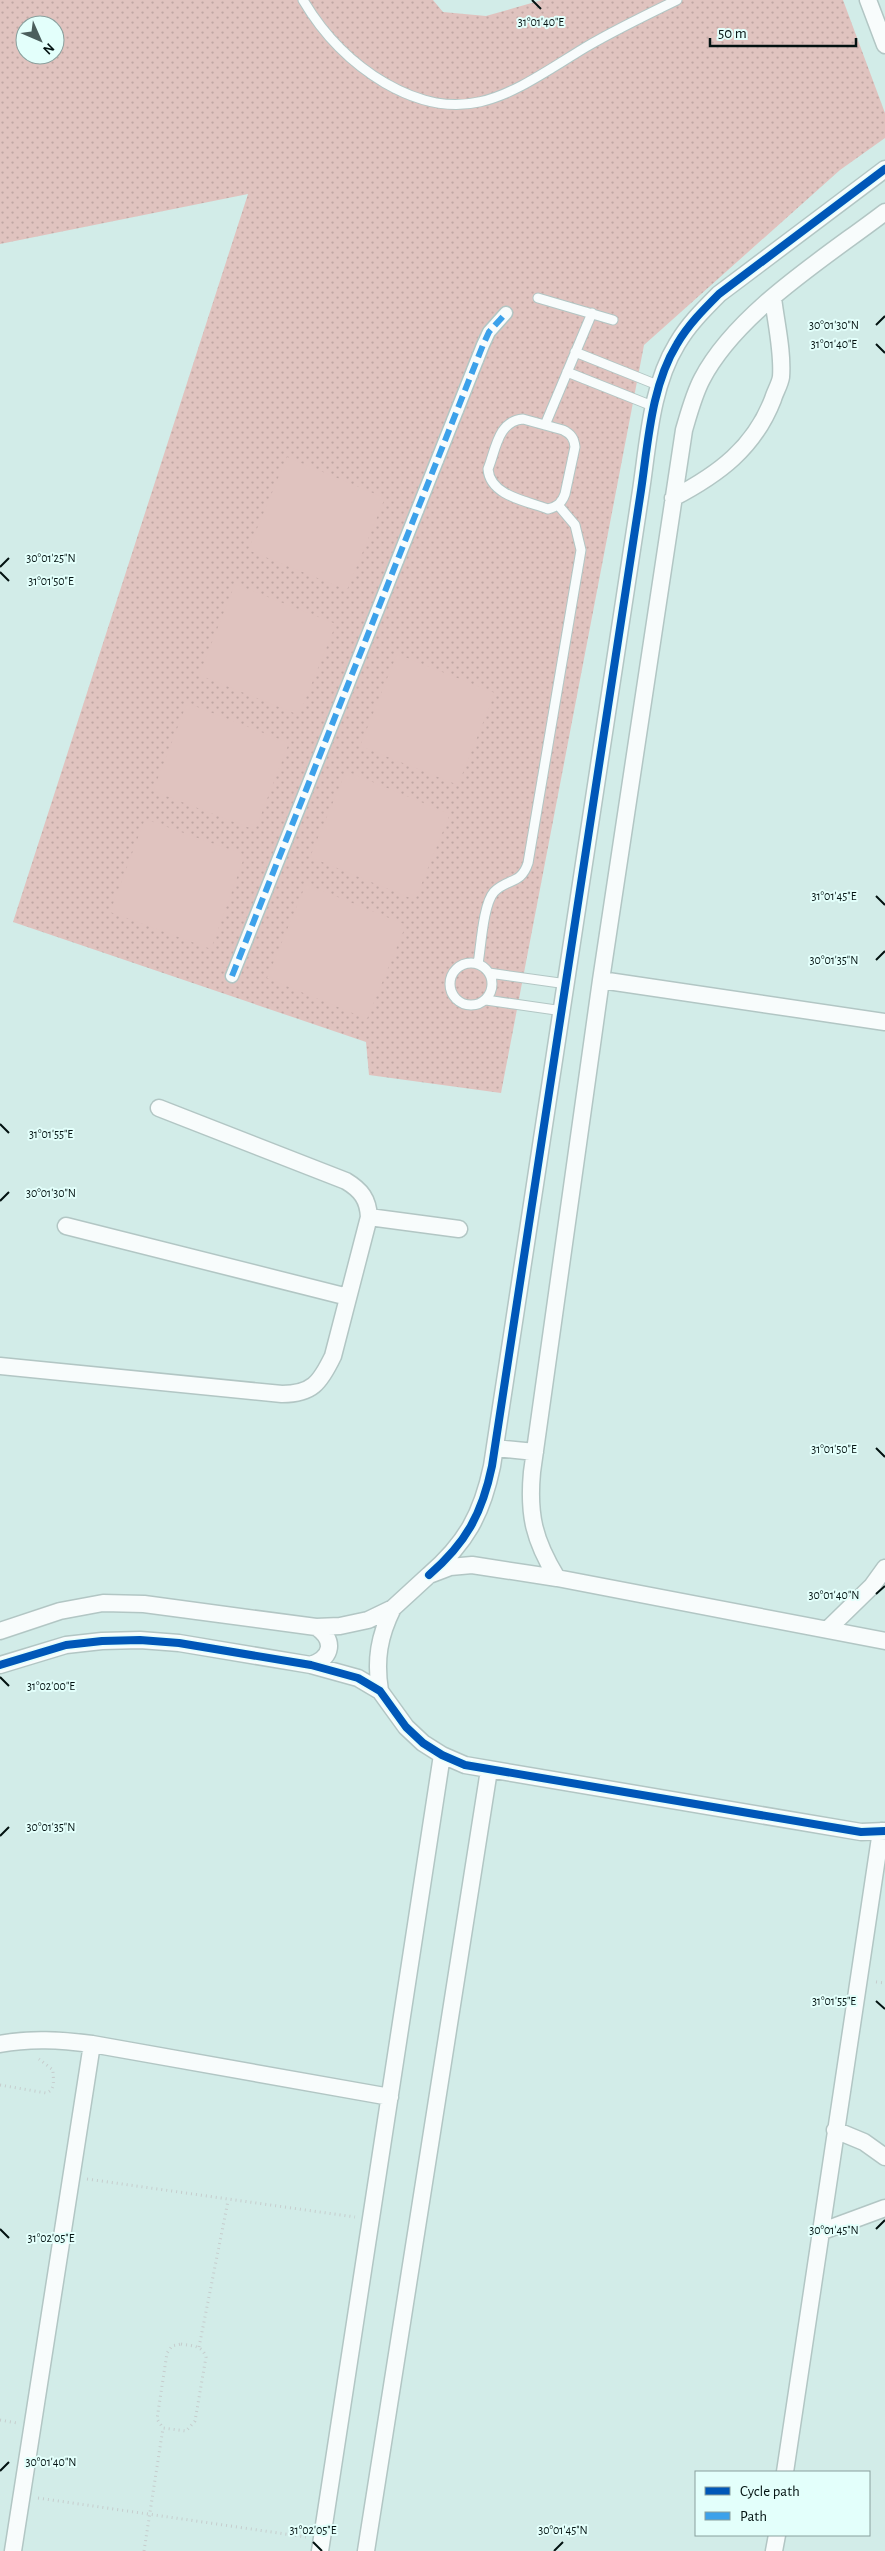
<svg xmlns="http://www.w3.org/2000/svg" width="885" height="2551" font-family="'Alegreya Sans',sans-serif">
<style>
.park{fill:url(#park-dots);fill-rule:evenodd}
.pitch{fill:#e0c3bf}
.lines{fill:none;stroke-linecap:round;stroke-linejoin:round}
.service-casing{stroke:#b2c6c4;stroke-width:11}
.pedestrian-casing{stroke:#b2c6c4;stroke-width:15}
.minor-casing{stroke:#b2c6c4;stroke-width:19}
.path{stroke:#c6cdcd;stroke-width:3;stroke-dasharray:1 4;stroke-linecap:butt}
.service{stroke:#f8fcfc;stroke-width:9}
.pedestrian{stroke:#f8fcfc;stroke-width:12}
.minor{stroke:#f8fcfc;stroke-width:16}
.quiet{stroke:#3ca1ea;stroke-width:6;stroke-dasharray:12 6;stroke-linecap:butt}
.cycleway-casing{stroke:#e3fffb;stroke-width:11}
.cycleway{stroke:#0057b8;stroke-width:8}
.ticks{fill:none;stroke:#031211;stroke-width:2}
.ticks-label{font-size:12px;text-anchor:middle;fill:#031211;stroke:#e3fffb;stroke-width:4;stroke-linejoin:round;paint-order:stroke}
</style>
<defs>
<pattern id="park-dots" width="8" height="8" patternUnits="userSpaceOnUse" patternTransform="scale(1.25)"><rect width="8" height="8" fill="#e0c3bf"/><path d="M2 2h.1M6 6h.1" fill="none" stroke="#bfa6a3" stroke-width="1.8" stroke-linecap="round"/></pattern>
</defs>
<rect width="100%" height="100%" fill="#d2ece8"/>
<!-- park -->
<path class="park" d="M0 0H433L443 12 486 16 542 0H843L885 113V138L840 170 644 345 501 1093 369 1075 366 1042 13 922 248 194 0 244ZM25 25H55V55H25Z"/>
<!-- pitch -->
<path class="pitch" d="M287 457 385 498 347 590 248 550Z
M235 584 336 624 299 715 199 675Z
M397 654 495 693 458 785 360 746Z
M187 703 289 743 255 830 153 791Z
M346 771 450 814 415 900 310 857Z
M145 819 245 855 211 949 110 912Z
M306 884 406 925 367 1019 267 978Z"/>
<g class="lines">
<defs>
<path id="service" d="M303 0C323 34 351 63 385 83 468 131 515 90 586 47 615 30 646 15 677 0
M538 298 613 320
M575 352 660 386
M567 372 655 407
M523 419 563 430C571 434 574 438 575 447L565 494C562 503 557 507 548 509 527 501 490 496 488 469 496 449 498 421 523 419Z
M545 425 592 313
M450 984a21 21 0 1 1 42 0a21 21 0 1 1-42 0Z
M478 964C481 947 483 904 494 892 507 878 521 885 528 863L581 550 575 525 558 505
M489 973 567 984
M486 1000 563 1011"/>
<path id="pedestrian" d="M232 976 483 345 489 332 506 313"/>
<path id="minor" d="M868 0 885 45
M673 498C719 474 754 448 773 399 775 392 780 384 781 377 783 352 776 323 773 298
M601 980 885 1022
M369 1217 459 1229
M66 1226 348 1297
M0 1366 282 1394C312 1394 320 1383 333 1356L369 1217C368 1199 361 1190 346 1181L159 1108
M495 1448 535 1452
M429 1575C466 1543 482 1514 492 1466L640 497C648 447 650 388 677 344 688 325 703 310 719 294L885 169
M557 1578C534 1540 528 1515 532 1472L601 980 684 430C689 413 694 394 702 379 737 312 826 257 885 212
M828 1629 872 1586 885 1568
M0 1631 60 1611 103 1603 144 1604 316 1627 340 1626 368 1620 393 1608 429 1575 450 1567 472 1565 557 1578 885 1641
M0 1665 66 1645 102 1641 140 1640 179 1643 311 1665 358 1678 380 1691 406 1727 423 1743 442 1755 465 1765 861 1832 885 1831
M311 1665C333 1657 335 1640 316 1627
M380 1691C375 1660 379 1636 393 1608
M0 2044C31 2038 60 2040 92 2044L390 2097
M835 2130 864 2142 885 2157
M820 2232 885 2208
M785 2472 881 1831
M13 2551 92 2044
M320 2551 442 1755
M366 2551 489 1770
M774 2551 777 2535"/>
</defs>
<!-- service casing -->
<use href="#service" class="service-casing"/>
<!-- pedestrian casing -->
<use href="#pedestrian" class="pedestrian-casing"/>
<!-- minor casing -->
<use href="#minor" class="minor-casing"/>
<!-- path -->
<path class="path" d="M876 1982 885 1983
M0 2085 46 2093C56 2090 53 2079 53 2070L39 2059
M87 2179 355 2217
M181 2344C192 2346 202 2345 206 2357L195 2421 186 2431 163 2428 157 2419 167 2353 172 2346Z
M199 2347 228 2201
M0 2420 17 2423
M38 2498 306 2537
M144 2551 163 2428"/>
<!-- service -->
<use href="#service" class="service"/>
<!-- pedestrian -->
<use href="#pedestrian" class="pedestrian"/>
<!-- minor -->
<use href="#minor" class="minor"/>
<!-- quiet -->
<path class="quiet" d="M232 976 483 345 489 332 506 313"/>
<defs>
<path id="cycleway" d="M429 1575C466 1543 482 1514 492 1466L640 497C648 447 650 388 677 344 688 325 703 310 719 294L885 169
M0 1665 66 1645 102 1641 140 1640 179 1643 311 1665 358 1678 380 1691 406 1727 423 1743 442 1755 465 1765 861 1832 885 1831"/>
</defs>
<!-- cycleway casing -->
<use href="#cycleway" class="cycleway-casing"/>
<!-- cycleway -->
<use href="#cycleway" class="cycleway"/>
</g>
<!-- ticks -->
<path class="ticks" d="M532 0 541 9M876 325 885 316M876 344 885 353M0 567 9 558M0 572 9 581M876 896 885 905M876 960 885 951M0 1124 9 1133M0 1201 9 1192M876 1448 885 1457M876 1594 885 1586M0 1677 9 1686M0 1836 9 1827M876 2001 885 2009M0 2229 9 2238M876 2229 885 2220M0 2471 9 2462M313 2542 322 2551M554 2551 563 2542"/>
<g class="ticks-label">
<text x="541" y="26">31°01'40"E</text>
<text x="834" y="329">30°01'30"N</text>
<text x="834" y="348">31°01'40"E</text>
<text x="51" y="562">30°01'25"N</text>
<text x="51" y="585">31°01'50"E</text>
<text x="834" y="900">31°01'45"E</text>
<text x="834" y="964">30°01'35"N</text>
<text x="51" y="1138">31°01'55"E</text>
<text x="51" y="1197">30°01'30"N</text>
<text x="834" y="1453">31°01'50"E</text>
<text x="834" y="1599">30°01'40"N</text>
<text x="51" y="1690">31°02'00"E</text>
<text x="51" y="1831">30°01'35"N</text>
<text x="834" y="2005">31°01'55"E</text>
<text x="834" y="2234">30°01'45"N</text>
<text x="51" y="2242">31°02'05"E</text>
<text x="51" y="2466">30°01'40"N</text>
<text x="313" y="2534">31°02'05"E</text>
<text x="563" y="2534">30°01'45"N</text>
</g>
<!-- legend -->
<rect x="695" y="2471" width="175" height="65" fill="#e3fffb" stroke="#89a09d"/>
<rect x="705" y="2487" width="25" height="8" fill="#0057b8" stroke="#89a09d"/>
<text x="740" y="2496" font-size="15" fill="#031211">Cycle path</text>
<rect x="705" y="2512" width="25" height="8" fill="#3ca1ea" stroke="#89a09d"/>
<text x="740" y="2521" font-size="15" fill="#031211">Path</text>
<!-- north arrow -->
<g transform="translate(40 40) rotate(135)"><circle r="24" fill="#e3fffb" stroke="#89a09d"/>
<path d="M0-4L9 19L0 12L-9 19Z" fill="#4b5e5c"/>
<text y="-8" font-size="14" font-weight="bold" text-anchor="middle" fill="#031211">N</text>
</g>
<!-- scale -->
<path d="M710 38v8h146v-8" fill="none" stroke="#031211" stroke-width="2.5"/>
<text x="718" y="38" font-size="15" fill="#031211" stroke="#e3fffb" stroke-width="4" paint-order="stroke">50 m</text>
</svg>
